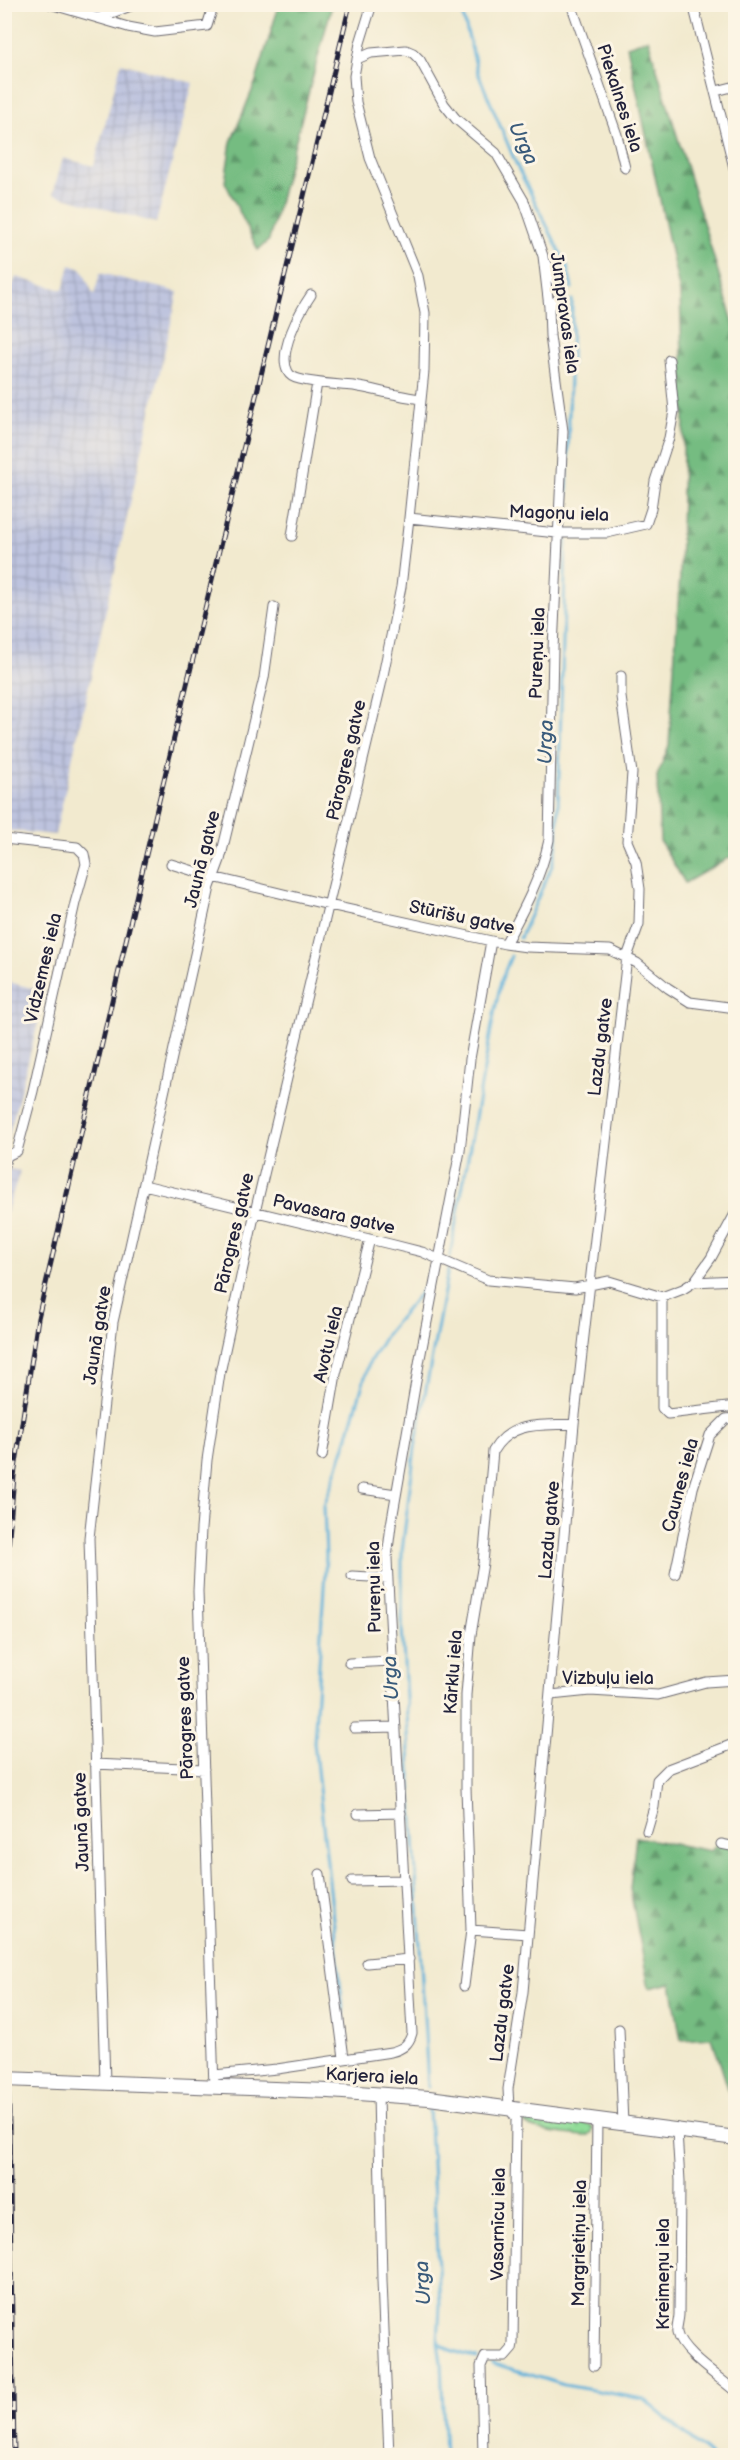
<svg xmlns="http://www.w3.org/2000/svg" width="740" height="2460" font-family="'Balsamiq Sans',sans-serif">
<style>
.industrial{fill:url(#industrial-grid)}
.grass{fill:url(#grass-dots);stroke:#5a806a;stroke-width:1.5}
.forest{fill:url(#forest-firs);stroke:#4b6f5e;stroke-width:1.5}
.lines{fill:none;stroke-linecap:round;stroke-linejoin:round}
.stream{stroke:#5eb1da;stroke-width:3}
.street-casing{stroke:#6b686f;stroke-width:11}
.secondary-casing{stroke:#6b686f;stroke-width:16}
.street{stroke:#fff;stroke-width:9}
.secondary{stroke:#fff;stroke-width:14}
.rail-casing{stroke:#22223b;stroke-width:5}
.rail{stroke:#fcf5e5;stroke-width:3;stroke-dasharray:9;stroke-linecap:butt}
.labels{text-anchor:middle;stroke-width:6;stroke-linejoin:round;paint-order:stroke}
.street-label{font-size:18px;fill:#22223b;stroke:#fcf5e5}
.water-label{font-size:20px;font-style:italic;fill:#3a5b7b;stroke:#fcf5e5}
</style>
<defs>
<pattern id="industrial-grid" width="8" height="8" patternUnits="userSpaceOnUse" patternTransform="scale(1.5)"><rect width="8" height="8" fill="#bdc3de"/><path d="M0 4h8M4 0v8" fill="none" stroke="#a2a7bf"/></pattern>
<pattern id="grass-dots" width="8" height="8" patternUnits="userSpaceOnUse" patternTransform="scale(1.5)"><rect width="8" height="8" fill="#91dd99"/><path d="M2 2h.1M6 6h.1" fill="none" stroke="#7dbd85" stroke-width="1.8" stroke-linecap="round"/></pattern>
<pattern id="forest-firs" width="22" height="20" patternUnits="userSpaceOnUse" patternTransform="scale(1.5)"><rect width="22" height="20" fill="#74bc81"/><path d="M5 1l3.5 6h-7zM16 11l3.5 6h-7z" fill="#5f986b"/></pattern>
</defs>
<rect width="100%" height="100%" fill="#fcf5e5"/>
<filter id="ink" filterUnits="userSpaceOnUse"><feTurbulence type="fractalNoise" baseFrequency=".0167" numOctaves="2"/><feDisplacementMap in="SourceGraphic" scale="12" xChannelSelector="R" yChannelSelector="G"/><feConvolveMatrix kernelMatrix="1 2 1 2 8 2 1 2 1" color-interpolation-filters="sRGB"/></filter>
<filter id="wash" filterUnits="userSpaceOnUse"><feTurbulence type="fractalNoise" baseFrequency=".008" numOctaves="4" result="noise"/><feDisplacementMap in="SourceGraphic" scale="24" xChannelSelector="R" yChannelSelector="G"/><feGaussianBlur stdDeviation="1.35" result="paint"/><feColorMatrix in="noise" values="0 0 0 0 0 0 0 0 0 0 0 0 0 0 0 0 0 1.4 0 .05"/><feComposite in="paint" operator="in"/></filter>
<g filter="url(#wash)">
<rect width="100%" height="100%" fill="#f2eacf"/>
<!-- industrial -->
<path class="industrial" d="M121 63 193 83 156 223 53 194 63 158 94 166Z
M70 265 82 269 94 296 100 273 178 292 55 835 5 830 4 286 12 287 16 277 63 290Z
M5 981 46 992 5 1150 4 981Z
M5 1168 20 1171 5 1217Z"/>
<!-- grass -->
<path class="grass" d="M520 2115 591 2125 593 2128 591 2134 587 2136C567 2134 534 2134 520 2119Z"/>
<!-- forest -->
<path class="forest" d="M279 5H332L269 240 258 250 225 182 231 142 256 81Z
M648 39 735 328V860L730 857 685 883 660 841 657 776 669 745 680 575 684 414 680 293 627 46Z
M636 1837 711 1851 722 1839 735 1841V2110L712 2038 681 2040 671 1983 649 1988 630 1889Z"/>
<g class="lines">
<!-- stream -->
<path class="stream" d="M460 4 478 73 517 166 567 266 572 288
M571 365 572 300
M566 526 570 376
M520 938 552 866 557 845 566 540
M450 1256 494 1014 501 981 511 956
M347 2047 314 1742 326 1556 324 1506 345 1446 369 1363 387 1333 430 1281
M428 2087 402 1627V1551L415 1448 448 1270
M429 2110 440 2304 438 2342 441 2362 445 2456
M438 2342 450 2350 477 2358
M492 2363 564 2385 643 2399 711 2456"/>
</g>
</g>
<g filter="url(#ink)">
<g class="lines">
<defs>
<path id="street" d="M50 4 128 27 155 32 207 26 214 4
M571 4 617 135 625 168
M693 4 736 176
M98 18 136 4
M357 59 371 53 406 50 413 53 420 60 444 104 456 119 496 153 524 201 543 256 549 307 550 336 563 431 553 649 549 840C541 878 523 911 505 944
M716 91 736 86
M547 264 561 292 558 299 549 307
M311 295C300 311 277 353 288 372 290 376 295 378 299 379 317 384 335 384 354 386 376 390 399 396 421 399
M409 518 557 533H607L646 524 651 509 655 481 669 438 674 411 669 360
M292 536 317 383
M4 839 77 847 84 854 86 864 75 903 33 1091 17 1151 7 1156 4 1165
M171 864 213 877 329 905 505 944 527 947 610 950 637 963 668 988 690 1002 736 1008
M144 1185 390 1244 422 1252 488 1280 575 1288 609 1281 662 1297 683 1289 694 1282 711 1258 736 1212
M694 1282 736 1280
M662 1297V1408L668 1414 736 1406
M322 1456 336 1374 370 1239
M362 1489 396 1494
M675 1574 693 1488 710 1435 726 1419 736 1418
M352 1576 388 1578
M349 1663 393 1661
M551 1695 590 1691 658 1695 706 1682 736 1680
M354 1728 396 1727
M95 1764 204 1769
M358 1814 401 1813
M647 1831 654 1807 657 1780 668 1769 736 1743
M721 1844 736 1847
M320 1874 344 2058
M352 1881 405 1880
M471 1930 528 1934
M367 1963 409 1959
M464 1986 471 1930 466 1788V1695L471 1635 483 1563 493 1451C511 1420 542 1426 574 1424
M619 2029 623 2124
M214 2075 277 2069 391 2052C402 2049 409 2045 412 2033L388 1581 387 1558 391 1525 420 1358 460 1151 470 1059 491 941
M105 2083 89 1538 113 1322 210 887 220 860 264 678 274 607
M214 2088 198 1591 201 1529 207 1460 220 1373 255 1212 381 685 401 587 409 518 424 371 425 313 418 276 370 158 356 102 354 76 360 43 372 4
M378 2094 382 2280 389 2456
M677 2132 680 2181 679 2314C679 2320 676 2328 677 2333 681 2353 721 2378 736 2392
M594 2366 597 2120
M483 2456 481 2366 485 2357H505L512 2349 513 2344 516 2119 509 2107 508 2089 523 1992 574 1424 627 957 639 924 640 889 636 862 627 841 632 773 621 697V676"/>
<path id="secondary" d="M4 2079 329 2091 429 2098 736 2138"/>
</defs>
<!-- street casing -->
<use href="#street" class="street-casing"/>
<!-- secondary casing -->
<use href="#secondary" class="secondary-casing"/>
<!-- street -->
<use href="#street" class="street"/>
<!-- secondary -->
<use href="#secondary" class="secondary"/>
<defs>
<path id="rail" d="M4 1597 14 1476 38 1318 145 859 350 4
M4 1791 14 2456"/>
</defs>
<!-- rail casing -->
<use href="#rail" class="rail-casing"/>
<!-- rail -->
<use href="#rail" class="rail"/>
</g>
</g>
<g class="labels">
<!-- street labels -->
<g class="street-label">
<text transform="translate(620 98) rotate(72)" y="6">Piekalnes iela</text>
<text transform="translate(565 313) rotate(82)" y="6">Jumpravas iela</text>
<text transform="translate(559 513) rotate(2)" y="6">Magoņu iela</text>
<text transform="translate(537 653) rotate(-88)" y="6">Pureņu iela</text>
<text transform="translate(346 760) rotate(-77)" y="6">Pārogres gatve</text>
<text transform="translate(202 859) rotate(-76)" y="6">Jaunā gatve</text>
<text transform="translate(462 917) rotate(12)" y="6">Stūrīšu gatve</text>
<text transform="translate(43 968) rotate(-77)" y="6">Vidzemes iela</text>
<text transform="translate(600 1047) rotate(-83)" y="6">Lazdu gatve</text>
<text transform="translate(334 1214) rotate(13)" y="6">Pavasara gatve</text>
<text transform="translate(234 1233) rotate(-77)" y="6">Pārogres gatve</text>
<text transform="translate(97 1335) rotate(-81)" y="6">Jaunā gatve</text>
<text transform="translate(328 1344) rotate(-77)" y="6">Avotu iela</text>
<text transform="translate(680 1485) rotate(-75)" y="6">Caunes iela</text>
<text transform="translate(549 1530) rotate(-85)" y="6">Lazdu gatve</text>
<text transform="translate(374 1587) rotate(-91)" y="6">Pureņu iela</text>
<text transform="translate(453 1672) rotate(-86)" y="6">Kārklu iela</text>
<text x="608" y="1684">Vizbuļu iela</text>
<text transform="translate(185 1718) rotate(-92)" y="6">Pārogres gatve</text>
<text transform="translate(81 1822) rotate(-92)" y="6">Jaunā gatve</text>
<text transform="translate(502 2013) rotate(-83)" y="6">Lazdu gatve</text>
<text transform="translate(372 2076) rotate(3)" y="6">Karjera iela</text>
<text transform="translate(498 2224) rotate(-89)" y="6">Vasarnīcu iela</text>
<text transform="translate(579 2243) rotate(-89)" y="6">Margrietiņu iela</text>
<text transform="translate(663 2274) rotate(-90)" y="6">Kreimeņu iela</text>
</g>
<!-- water labels -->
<g class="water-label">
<text transform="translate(524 143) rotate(66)" y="7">Urga</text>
<text transform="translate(545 742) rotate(-88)" y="7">Urga</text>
<text transform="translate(390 1678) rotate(-93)" y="7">Urga</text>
<text transform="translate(422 2283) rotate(-93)" y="7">Urga</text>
</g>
</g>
<!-- margin -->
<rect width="740" height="2460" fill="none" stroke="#fcf5e5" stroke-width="24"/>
</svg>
